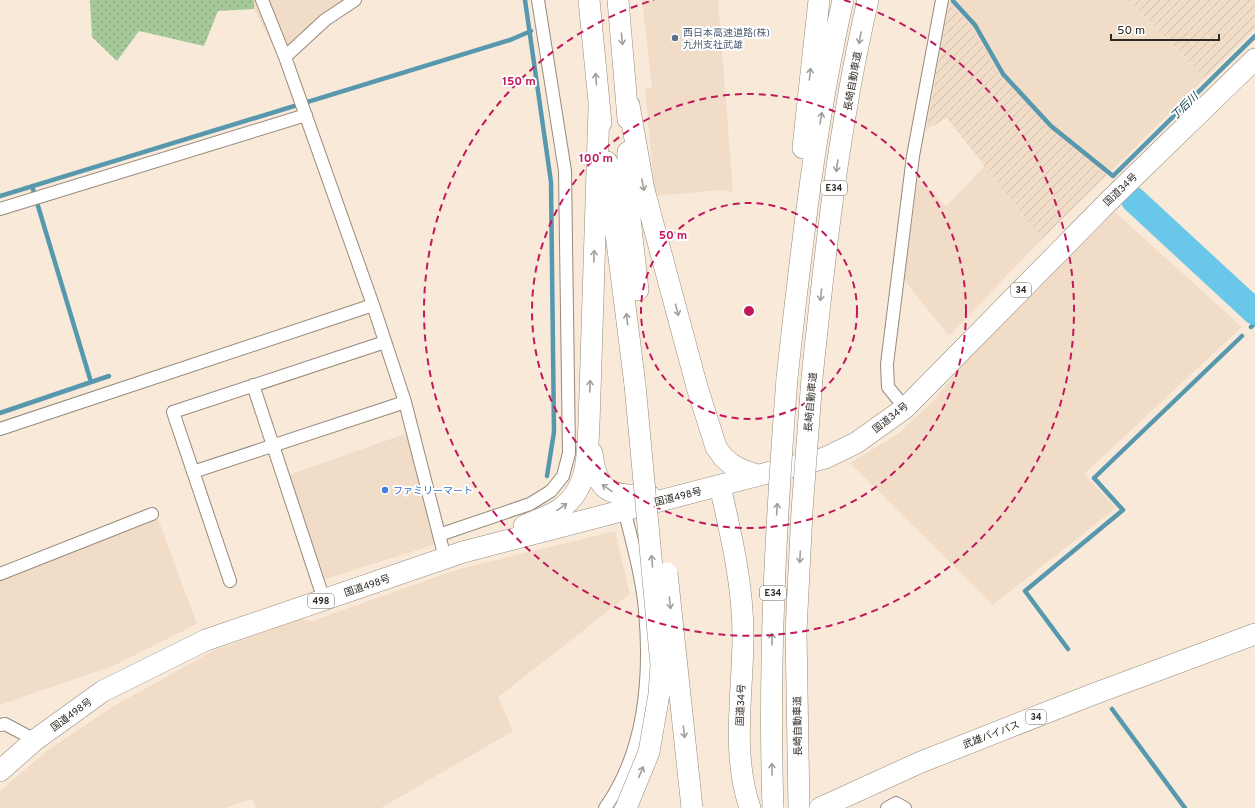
<svg xmlns="http://www.w3.org/2000/svg" width="1255" height="808" font-family="Overpass,'Noto Sans JP',sans-serif">
<style>
.built{fill:#f1ddc7}
.industrial{fill:url(#industrial-furrows)}
.grass{fill:url(#grass-dots)}
.lines{fill:none;stroke-linecap:round;stroke-linejoin:round}
.stream{stroke:#5798ae;stroke-width:4.5}
.river{stroke:#69c8e9;stroke-width:26}
.street-casing{stroke:#978a7b;stroke-width:14}
.highway-casing{stroke:#978a7b;stroke-width:22}
.street{stroke:#fff;stroke-width:12}
.highway{stroke:#fff;stroke-width:21}
.highway-bridge-casing{stroke:#978a7b;stroke-width:22;stroke-linecap:butt}
.highway-bridge{stroke:#fff;stroke-width:21}
.oneway{stroke:#a19f9c}
.ring{fill:none;stroke:#c2185b;stroke-width:2;stroke-dasharray:7 5}
.service-dot{fill:#5c6f8a;stroke:#fff;stroke-width:1.5}
.shop-dot{fill:#3f7fe0;stroke:#fff;stroke-width:1.5}
.labels{text-anchor:middle;stroke-width:4;stroke-linejoin:round;paint-order:stroke}
.shield{fill:#fff;stroke:#6d6965;stroke-width:1}
.shield-label{font-size:9px;font-weight:bold;fill:#2e2923}
.service-label{font-size:10px;fill:#4e5e75;stroke:#fff;text-anchor:start}
.street-label{font-size:10px;fill:#2e2923;stroke:#fff}
.shop-label{font-size:10px;fill:#366cbe;stroke:#fff;text-anchor:start}
.water-label{font-size:11px;font-style:italic;fill:#073543;stroke:#fff}
.centre{fill:#c2185b;stroke:#fff;stroke-width:2}
.ring-label{font-size:12px;text-anchor:middle;font-weight:bold;fill:#c2185b;stroke:#fff;stroke-width:4;stroke-linejoin:round;paint-order:stroke}
</style>
<defs>
<pattern id="industrial-furrows" width="10" height="10" patternUnits="userSpaceOnUse"><rect width="10" height="10" fill="#f1ddc7"/><path d="M-1 1l2-2M0 10L10 0M9 11l2-2" fill="none" stroke="#cfbeab"/></pattern>
<pattern id="grass-dots" width="8" height="8" patternUnits="userSpaceOnUse"><rect width="8" height="8" fill="#a6c99a"/><path d="M2 2h.1M6 6h.1" fill="none" stroke="#88a37d" stroke-width="1.8" stroke-linecap="round"/></pattern>
</defs>
<rect width="100%" height="100%" fill="#f8e9d9"/>
<!-- built -->
<path class="built" d="M254 0H365L351 7 283 64 254 9Z
M642 0H718L733 192 719 190 655 196 645 88 652 87Z
M950 0H1128L1205 78 1107 175 1046 126 998 72 970 25Z
M985 166 1042 239 949 336 904 280 918 178 946 206Z
M1115 212 1242 327 1084 474 1116 508 993 605 850 463 898 434 934 400 966 361Z
M416 430 446 541 325 579 289 475Z
M154 508 197 624 115 665 0 705V570Z
M615 531 630 594 498 697 513 731 381 808H256L252 799 225 808H0V791L48 750 112 707 215 650 300 619 312 621 459 569Z"/>
<!-- industrial -->
<path class="industrial" d="M1128 0H1255V29L1205 78Z
M949 1 970 25 998 72 1047 126 1107 175 1042 239 947 118 926 130Z"/>
<!-- grass -->
<path class="grass" d="M90 0H254V9L218 11 204 46 139 31 117 61 92 37Z"/>
<g class="lines">
<!-- stream -->
<path class="stream" d="M525 0 551 182 554 432 547 476
M953 1 975 25 1003 74 1051 126 1113 176 1255 36
M32 186 91 382
M0 196 510 40 531 31
M1251 327 1255 323
M0 413 109 376
M1068 649 1025 591 1123 510 1094 478 1242 336
M1112 709 1185 808"/>
<!-- river -->
<path class="river" d="M1134 200 1255 312"/>
<defs>
<path id="street" d="M262 0 285 57
M355 0 325 20 285 57 373 305 405 402 445 558
M0 209 306 115
M253 385 324 600
M905 408 888 387 887 364 913 156 942 0
M0 429 373 305
M193 472 405 402
M439 535 530 504 551 491 563 476 569 453 565 171 538 0
M0 574 152 514
M230 581 173 412 385 342
M0 725 5 724 35 740
M605 808C645 752 651 677 645 610 642 576 632 542 624 509
M887 808 896 803 905 808"/>
<path id="highway" d="M589 0 601 123
M618 0 628 119
M629 105 644 190 697 387 716 447 723 457 731 464 742 470 757 475
M803 148 819 0
M628 152 627 192 638 290
M607 162 635 385
M787 378C801 252 815 124 843 0
M812 378C825 252 839 124 868 0
M592 453C597 495 612 495 650 496
M720 486C731 535 743 584 743 636 743 693 731 752 750 808
M524 526C536 520 550 516 560 509 589 489 587 456 589 424L599 108
M0 771 35 740 103 691 206 640 463 552 825 458 856 443 905 408 1111 199 1255 59
M820 808 921 762 1091 695 1255 634"/>
</defs>
<!-- street casing -->
<use href="#street" class="street-casing"/>
<!-- highway casing -->
<use href="#highway" class="highway-casing"/>
<!-- street -->
<use href="#street" class="street"/>
<!-- highway -->
<use href="#highway" class="highway"/>
<defs>
<path id="highway-bridge" d="M667 573 692 808
M626 808 649 752 659 694 661 665 635 385
M773 808C768 664 776 522 787 378
M799 808 796 631 802 511 812 378"/>
</defs>
<!-- highway-bridge casing -->
<use href="#highway-bridge" class="highway-bridge-casing"/>
<!-- highway-bridge -->
<use href="#highway-bridge" class="highway-bridge"/>
</g>
<!-- one-way arrows -->
<defs><path id="oneway-shaft" d="M-6 0H5M1.5-3L5.5 0L1.5 3" fill="none" stroke-width="1.6" stroke-linecap="round" stroke-linejoin="round"/></defs>
<g class="oneway">
<use href="#oneway-shaft" transform="translate(860 38) rotate(100)"/>
<use href="#oneway-shaft" transform="translate(622 39) rotate(84)"/>
<use href="#oneway-shaft" transform="translate(810 74) rotate(-84)"/>
<use href="#oneway-shaft" transform="translate(596 79) rotate(-95)"/>
<use href="#oneway-shaft" transform="translate(821 118) rotate(-80)"/>
<use href="#oneway-shaft" transform="translate(837 166) rotate(98)"/>
<use href="#oneway-shaft" transform="translate(643 185) rotate(79)"/>
<use href="#oneway-shaft" transform="translate(594 256) rotate(-88)"/>
<use href="#oneway-shaft" transform="translate(821 295) rotate(96)"/>
<use href="#oneway-shaft" transform="translate(677 310) rotate(75)"/>
<use href="#oneway-shaft" transform="translate(627 319) rotate(-97)"/>
<use href="#oneway-shaft" transform="translate(590 386) rotate(-88)"/>
<use href="#oneway-shaft" transform="translate(607 488) rotate(-145)"/>
<use href="#oneway-shaft" transform="translate(562 507) rotate(-35)"/>
<use href="#oneway-shaft" transform="translate(777 509) rotate(-86)"/>
<use href="#oneway-shaft" transform="translate(800 557) rotate(93)"/>
<use href="#oneway-shaft" transform="translate(652 561) rotate(-95)"/>
<use href="#oneway-shaft" transform="translate(670 603) rotate(84)"/>
<use href="#oneway-shaft" transform="translate(772 639) rotate(-90)"/>
<use href="#oneway-shaft" transform="translate(684 732) rotate(84)"/>
<use href="#oneway-shaft" transform="translate(772 769) rotate(-92)"/>
<use href="#oneway-shaft" transform="translate(641 772) rotate(-67)"/>
</g>
<!-- distance rings -->
<g class="ring">
<circle cx="749" cy="311" r="108"/>
<circle cx="749" cy="311" r="217"/>
<path d="M844 0A325 325 0 1 1 654 0"/>
</g>
<!-- markers -->
<circle class="service-dot" cx="675" cy="38" r="4"/>
<circle class="shop-dot" cx="385" cy="490" r="4"/>
<g class="labels">
<!-- shield labels -->
<g class="shield">
<rect x="821" y="181" width="26" height="14" rx="3"/>
<rect x="1011" y="283" width="20" height="14" rx="3"/>
<rect x="760" y="586" width="26" height="14" rx="3"/>
<rect x="308" y="594" width="26" height="14" rx="3"/>
<rect x="1026" y="710" width="20" height="14" rx="3"/>
</g>
<g class="shield-label">
<text x="834" y="191">E34</text>
<text x="1021" y="293">34</text>
<text x="773" y="596">E34</text>
<text x="321" y="604">498</text>
<text x="1036" y="720">34</text>
</g>
<!-- service labels -->
<g class="service-label">
<text x="683" y="36">西日本高速道路(株)<tspan x="683" dy="12">九州支社武雄</tspan></text>
</g>
<!-- street labels -->
<g class="street-label">
<text transform="translate(852 81) rotate(-80)" y="4">長崎自動車道</text>
<text transform="translate(1120 189) rotate(-44)" y="4">国道34号</text>
<text transform="translate(810 402) rotate(-85)" y="4">長崎自動車道</text>
<text transform="translate(890 417) rotate(-38)" y="4">国道34号</text>
<text transform="translate(678 496) rotate(-14)" y="4">国道498号</text>
<text transform="translate(367 585) rotate(-19)" y="4">国道498号</text>
<text transform="translate(740 705) rotate(-88)" y="4">国道34号</text>
<text transform="translate(71 714) rotate(-36)" y="4">国道498号</text>
<text transform="translate(797 726) rotate(-91)" y="4">長崎自動車道</text>
<text transform="translate(991 734) rotate(-21)" y="4">武雄バイパス</text>
</g>
<!-- shop labels -->
<g class="shop-label">
<text x="393" y="494">ファミリーマート</text>
</g>
<!-- water labels -->
<g class="water-label">
<text transform="translate(1184 106) rotate(-44)" y="4">丁后川</text>
</g>
</g>
<circle cx="749" cy="311" r="6" class="centre"/>
<g class="ring-label">
<text x="519" y="85">150 m</text>
<text x="596" y="162">100 m</text>
<text x="673" y="239">50 m</text>
</g>
<!-- scale -->
<path d="M1111 34v6h108v-6" fill="none" stroke="#2e2923" stroke-width="2"/>
<text x="1117" y="34" font-size="12" fill="#2e2923" stroke="#ffffff" stroke-width="3" paint-order="stroke">50 m</text>
</svg>
